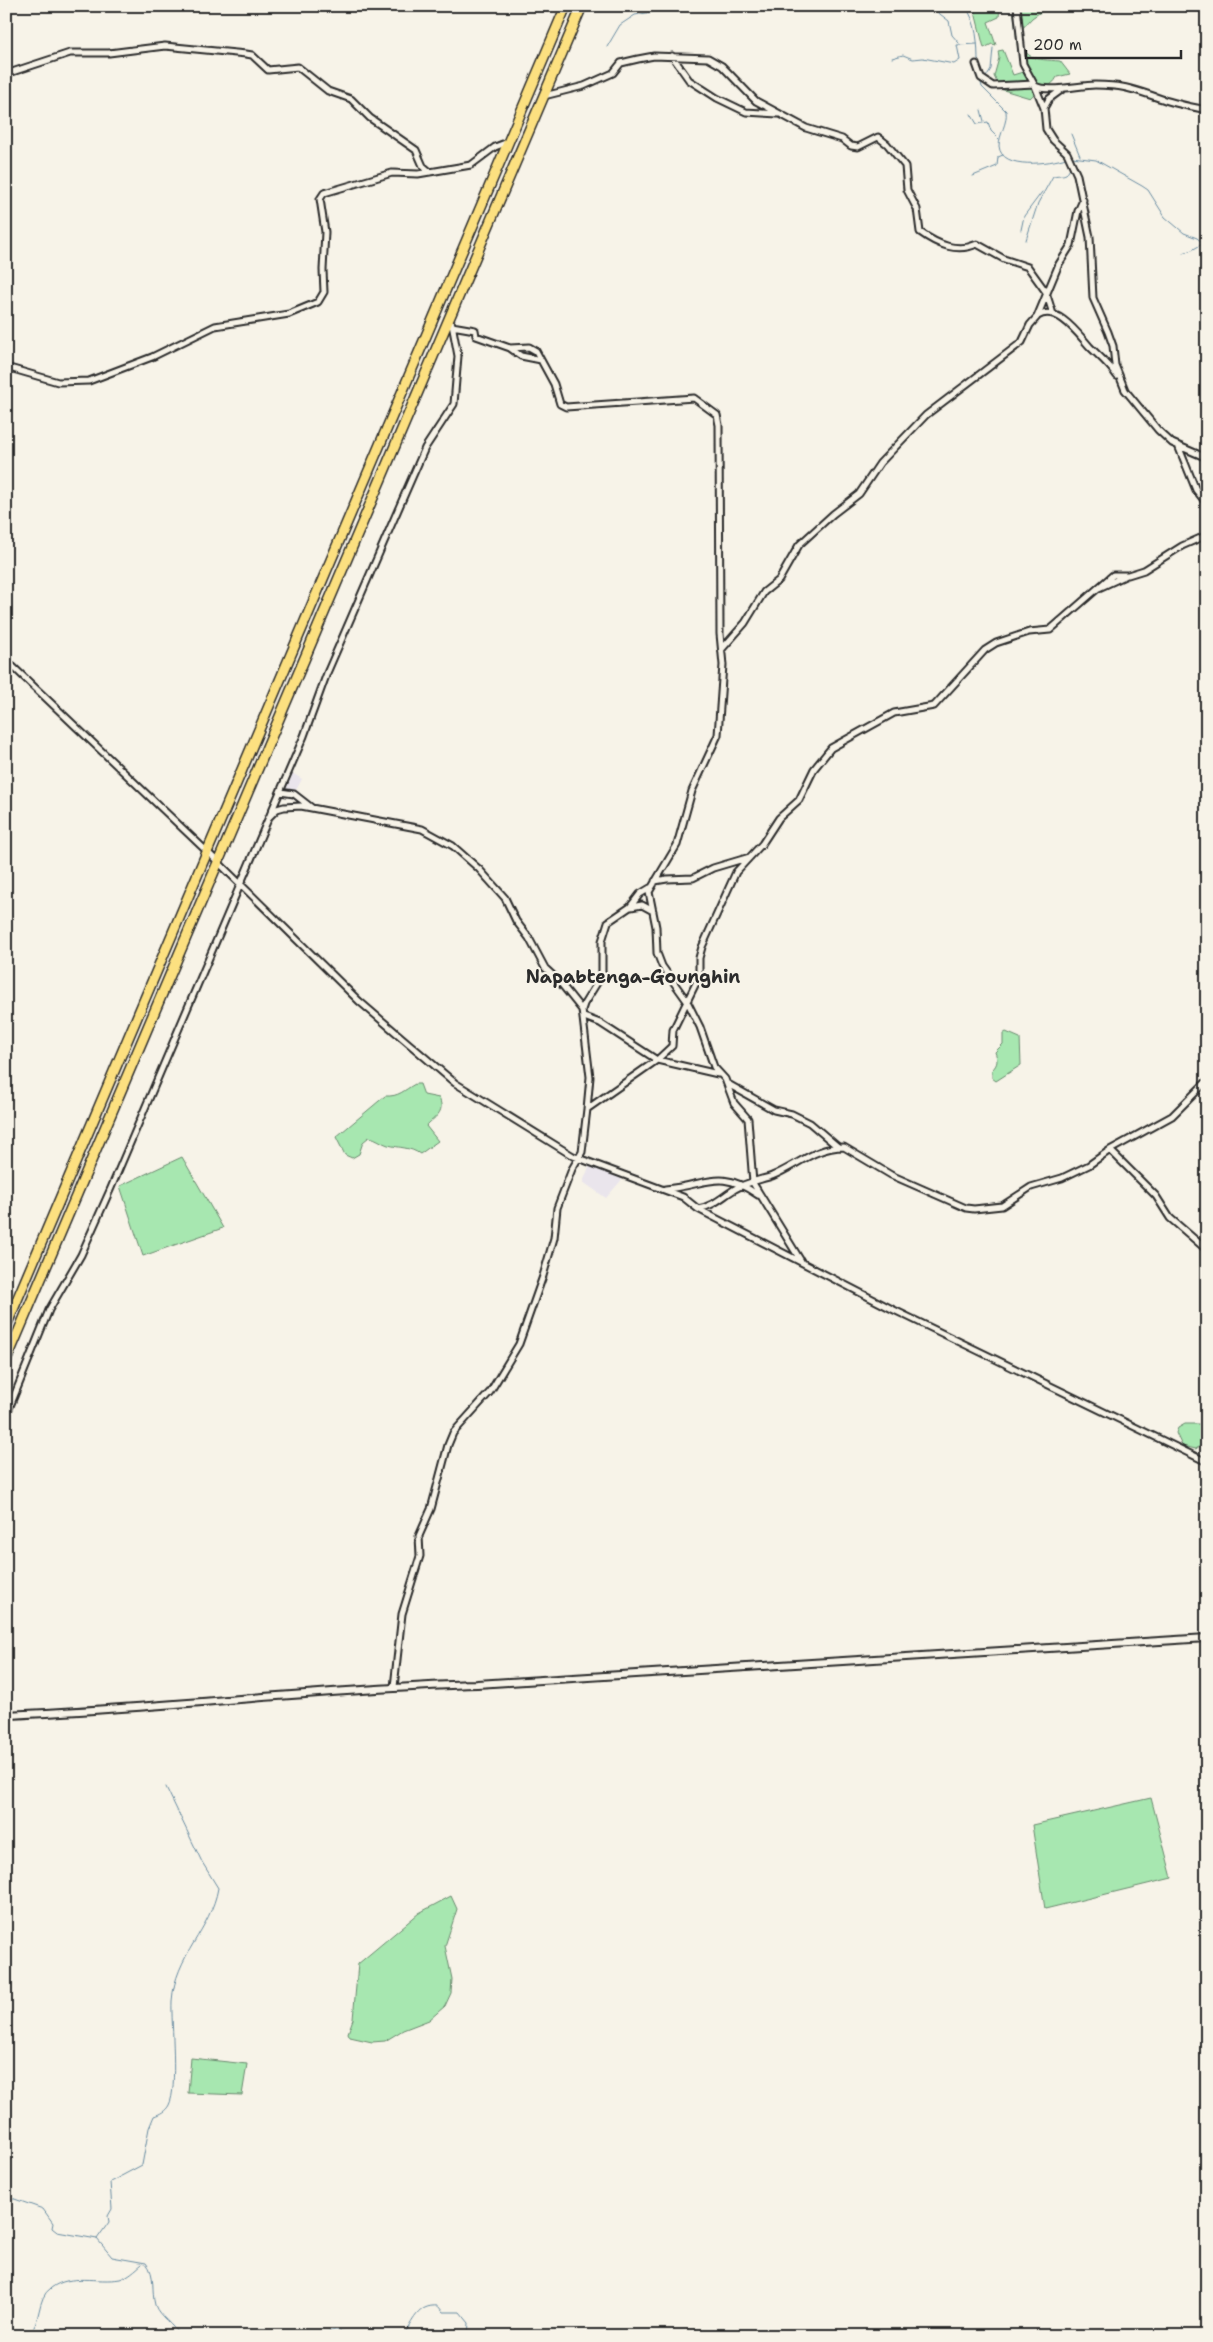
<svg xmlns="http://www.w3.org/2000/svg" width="1213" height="2342" font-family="'Shantell Sans',sans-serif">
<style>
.built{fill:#eae5ec}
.green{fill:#a7e7b0;stroke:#69896e}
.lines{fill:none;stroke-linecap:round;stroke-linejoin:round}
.stream{stroke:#698ca2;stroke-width:1}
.minor-casing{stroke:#2b2b2b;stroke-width:9}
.tertiary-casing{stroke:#2b2b2b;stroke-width:10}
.trunk-casing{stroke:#2b2b2b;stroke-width:12}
.minor{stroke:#f7f3e8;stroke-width:5}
.tertiary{stroke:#f7f3e8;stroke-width:6}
.trunk{stroke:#fce080;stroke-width:9}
.labels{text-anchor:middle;stroke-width:4.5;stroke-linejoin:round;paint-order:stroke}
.quarter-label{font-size:18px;font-weight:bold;fill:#2b2b2b;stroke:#f7f3e8}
</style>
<rect width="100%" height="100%" fill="#f7f3e8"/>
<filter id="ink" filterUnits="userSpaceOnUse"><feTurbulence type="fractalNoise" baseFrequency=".02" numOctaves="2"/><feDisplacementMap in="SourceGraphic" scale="10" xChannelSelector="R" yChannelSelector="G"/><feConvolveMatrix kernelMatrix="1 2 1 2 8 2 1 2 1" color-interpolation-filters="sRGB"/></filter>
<g filter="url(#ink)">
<!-- built -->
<path class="built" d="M289 771 302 779 294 794 280 792Z
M591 1162 625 1176 606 1198 583 1182Z"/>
<!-- green -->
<path class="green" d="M978 6H1000L999 17 988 22 996 45 992 44 984 48 974 8Z
M1013 6H1049L1032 18 1020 31C1021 61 1036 59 1060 61L1070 74 1057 77C1052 88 1038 89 1030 98L1000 89 994 76 999 58 998 51 1003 50 1013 75 1026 71 1018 51Z
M1006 1032 1020 1038 1021 1065 996 1081 992 1078V1070C998 1064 998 1060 995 1052L1003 1044V1034Z
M415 1084H420L424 1095 439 1098C446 1113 434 1117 426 1126L438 1141 420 1154C410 1147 400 1148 388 1145 381 1143 377 1138 369 1137L363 1142 359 1154 352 1158 345 1155 336 1137 385 1096C399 1097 404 1090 415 1084Z
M182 1157 223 1228 143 1256 120 1186Z
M1185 1424H1202L1207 1427V1444H1202L1196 1449 1182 1446 1176 1433 1178 1428Z
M1151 1798 1172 1878 1045 1909 1032 1825Z
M451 1896 457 1909 445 1946 452 1979 451 1993 445 2006 429 2020 403 2030 385 2041 372 2042 350 2037 348 2033 353 2019 358 1964 419 1913Z
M191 2058 247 2064 242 2095 188 2093Z"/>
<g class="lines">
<!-- stream -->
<path class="stream" d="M965 6C977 21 978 45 978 63
M936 11 949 21 952 35 959 43
M607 47 620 25 635 15 685 6
M892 58 903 55 913 59 923 58 954 64 960 60 957 45 977 44
M986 77 991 69 993 48
M980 79 982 87 1006 111C1008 123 999 134 999 146 1001 171 1051 163 1066 158
M981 110 984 121
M971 114 977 124 988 122 991 131 999 139
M1071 134 1080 156
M1072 157 1096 160 1142 186 1148 190 1165 217 1184 233 1197 238 1207 246
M973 176 997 166 998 157 1003 155
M1021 230 1024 216 1042 192
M1026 240 1038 203 1053 176C1060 174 1069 178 1070 166
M1183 253 1192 250 1204 243
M6 2196 43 2209 53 2223 52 2228 57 2232 97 2239 112 2257 146 2263C156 2275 151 2291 155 2305 159 2317 174 2324 179 2336
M97 2239 109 2222 108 2216 112 2209 110 2182 142 2165 149 2128 154 2116C160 2114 166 2111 169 2105 178 2088 171 2023 172 2001 175 1956 211 1929 218 1888L202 1862 166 1787
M28 2336C42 2323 36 2298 51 2288 71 2273 98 2283 120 2279 129 2276 135 2270 142 2264
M305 2336 336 2330 356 2336
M403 2336C413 2322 417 2304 438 2306L443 2312H460L469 2323 468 2336"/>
<defs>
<path id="minor" d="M1017 6 1023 64 1035 86C1047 93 1080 85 1095 85 1125 85 1135 90 1162 99 1176 104 1192 107 1207 110
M672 56 689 80 717 98 746 112 778 114
M976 64 981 78 993 86 1034 84
M6 74 70 53H109L165 46 246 54 252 55 268 70 298 67 328 91 351 99 370 118 416 150 423 166 430 172
M1035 86 1044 108 1046 129 1053 140 1067 153 1077 175 1090 237 1093 298 1108 332 1113 346 1115 365 1125 390 1158 430 1172 443 1207 458
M544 96 584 86 613 73 621 63 638 59 654 56 708 58 722 66 756 101 806 128 842 139 851 146 858 147 878 137 887 144 905 166 907 190 917 209 920 232C938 245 957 253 977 244L1004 259 1028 267 1046 292 1053 314
M1044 108 1049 99 1064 88
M1038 316C1057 304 1079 335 1090 347 1100 357 1109 364 1117 376
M452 326 475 330 476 336 510 348 529 347 536 351 554 384 560 404 566 407 694 398 717 415 719 425 720 634 723 665 718 735 692 791 677 845 649 892 656 927 657 953 662 966 687 1001 700 1027 714 1067 725 1079 734 1103 748 1119 753 1183 801 1261
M510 348 521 356 541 360
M6 367 58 382 89 381 152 357 215 326 289 314 318 302 324 292 323 270 325 232 320 199 324 193 392 173 418 174 471 165 495 147 508 142
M1179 448 1196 490 1207 504
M1099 588 1125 576
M722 649 745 623 764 592 779 580 799 545 833 514 859 494 880 463 926 415 1022 342 1030 325 1037 317 1059 264 1071 245 1078 211 1083 200
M6 660 218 862 359 1001 455 1083 573 1156 683 1197 698 1209 892 1309 1207 1462
M280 792 294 794 312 808
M270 815 304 736 327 673 407 489 425 448 454 404 458 356 452 324
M655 881 667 879 693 878 713 868 750 857
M631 907 642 905 653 911
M584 1017 600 1023 657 1060 718 1074
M728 1084 774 1110 792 1114 810 1123 838 1147
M587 1109 590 1077 582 1010 584 1004 602 975V941L608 922 630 907 640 894 650 888
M1110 1150 1156 1196 1170 1218 1207 1250
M665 1189C706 1186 719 1167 758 1195
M698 1209C714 1206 722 1197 735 1189 747 1182 760 1180 772 1176 798 1165 815 1147 844 1147L891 1175 966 1208 974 1209 1002 1206 1031 1187 1062 1178 1089 1165 1110 1150 1172 1116 1207 1081
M6 1416 49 1310 81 1255 111 1188 269 817 277 809 284 807 301 806 422 829 453 846 479 869 505 898 516 921 529 938 545 968 558 980 582 1010
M394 1687 402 1614 420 1556 419 1536 431 1509 448 1445 453 1433 490 1392 519 1344 543 1276 554 1238 557 1208 572 1169 582 1152 587 1109 657 1060 672 1046 673 1030 699 977V958L702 947 736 872 762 844 779 818 799 800 814 769 831 748 894 713 934 706 985 650 996 643 1029 632 1050 630 1113 575H1128L1144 570 1182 546 1207 535"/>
<path id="tertiary" d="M6 1715C163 1708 320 1689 477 1684L1207 1638"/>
<path id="trunk" d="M6 1326 566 6
M6 1361 582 6"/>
</defs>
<!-- minor casing -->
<use href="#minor" class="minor-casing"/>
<!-- tertiary casing -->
<use href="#tertiary" class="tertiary-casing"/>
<!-- trunk casing -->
<use href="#trunk" class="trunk-casing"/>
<!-- minor -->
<use href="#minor" class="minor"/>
<!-- tertiary -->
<use href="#tertiary" class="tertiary"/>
<!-- trunk -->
<use href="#trunk" class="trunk"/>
</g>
</g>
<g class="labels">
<!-- quarter labels -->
<g class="quarter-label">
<text x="633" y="983">Napabtenga-Gounghin</text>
</g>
</g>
<!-- margin -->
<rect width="1213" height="2342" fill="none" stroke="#f7f3e8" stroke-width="25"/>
<rect x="12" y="12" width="1188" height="2317" fill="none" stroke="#2b2b2b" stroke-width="2" filter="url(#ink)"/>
<!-- scale -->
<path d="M1026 50v8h155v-8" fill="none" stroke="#2b2b2b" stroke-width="2.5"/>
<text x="1033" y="50" font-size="15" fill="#2b2b2b" stroke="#f7f3e8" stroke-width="4" paint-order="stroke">200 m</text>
</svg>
